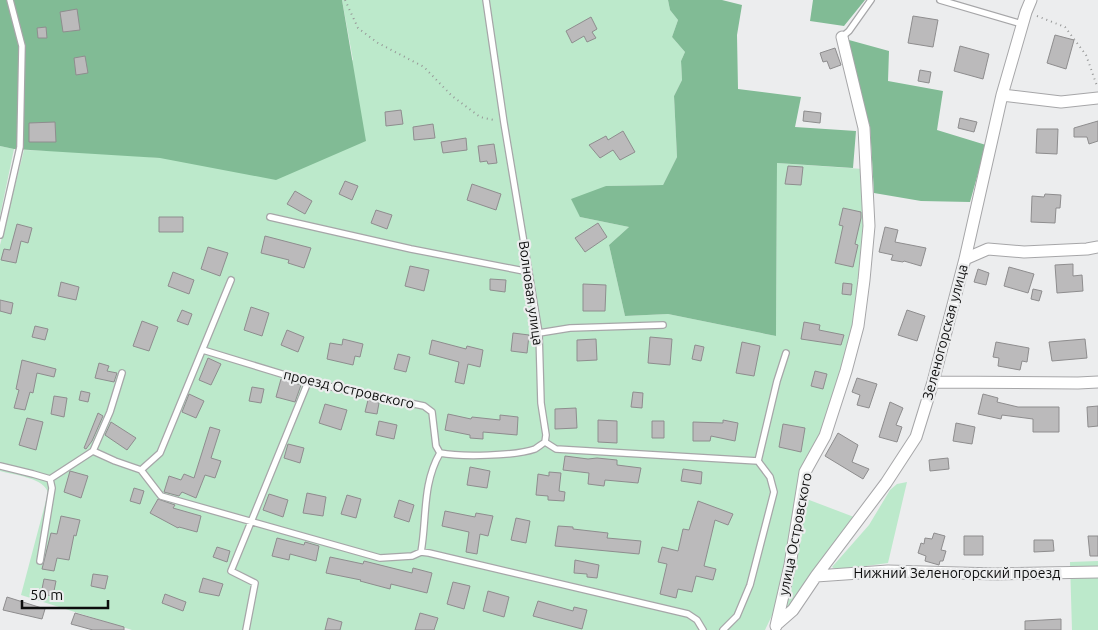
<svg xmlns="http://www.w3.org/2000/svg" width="1098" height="630" font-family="Ubuntu,sans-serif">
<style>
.green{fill:#bce9cb}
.forest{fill:#81bb95}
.building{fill:#bbbabb;stroke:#8e8d8e}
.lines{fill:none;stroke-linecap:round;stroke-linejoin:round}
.lane-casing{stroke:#a6a6a8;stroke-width:8}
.street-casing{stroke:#a6a6a8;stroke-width:13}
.path{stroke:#969797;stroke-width:2;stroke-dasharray:1 4;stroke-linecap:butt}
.lane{stroke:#fff;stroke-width:5.5}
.street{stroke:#fff;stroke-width:11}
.labels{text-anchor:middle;stroke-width:4.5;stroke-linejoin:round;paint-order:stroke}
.street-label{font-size:14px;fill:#0d0d0d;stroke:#ecedee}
</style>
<rect width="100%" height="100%" fill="#ecedee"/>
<!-- green -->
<path class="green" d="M342 0H668L670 10 678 20 672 37 685 52 681 61 682 80 674 96 677 157 663 185 606 186 580 217 629 227 609 245 625 316 668 314 776 336 777 163 863 169 867 205 857 315 841 371 814 451 776 607 765 630H132L21 595 48 493C45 478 14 475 0 471V245L24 150 94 152 160 158 353 60Z
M0 146 14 149 0 216Z
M907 482 888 563 837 570 832 567 869 525 890 490 897 484Z
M804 498 854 517 793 604 787 608 783 606Z
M1098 561V630H1072L1070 562Z"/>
<!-- forest -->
<path class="forest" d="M0 0H342L366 141 276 180 160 158 14 149 0 146Z
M668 0H722L742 5 737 35 738 89 801 97 795 127 856 131 853 168 777 163 776 336 668 314 625 316 609 245 629 227 580 217 571 199 606 186 663 185 677 157 674 96 682 80 681 61 685 52 672 37 678 20 670 10Z
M813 0H865L844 26 810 21Z
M849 40 889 51 888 81 943 91 937 130 986 145 970 202 921 201 874 193 870 126 865 114 848 50Z"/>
<!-- building -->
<path class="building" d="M77 9 80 30 63 32 60 12Z
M913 16 938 20 933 47 908 43Z
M591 17 597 29 592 32 596 38 587 42 584 36 572 43 566 31Z
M46 27 47 38H38L37 28Z
M1055 35 1074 40 1066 69 1047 63Z
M960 46 989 54 983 79 954 71Z
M835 48 841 65 830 69 827 61 823 62 820 53Z
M85 56 88 73 76 75 74 58Z
M920 70 931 72 929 83 918 81Z
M401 110 403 124 386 126 385 112Z
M804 111 821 113 820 123 803 121Z
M960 118 977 122 974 132 958 128Z
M1098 121V141L1089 144 1087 137H1074V128Z
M55 122 56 142H29V123Z
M433 124 435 138 414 140 413 127Z
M1037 129H1058L1057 154 1036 153Z
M623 131 635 152 620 160 613 150 600 158 589 145 606 136 608 140Z
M466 138 467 150 443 153 441 142Z
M494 144 497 163 488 164 487 161 480 162 478 146Z
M788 166 803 167 801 185 785 184Z
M345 181 358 186 352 200 339 194Z
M472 184 501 194 496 210 467 200Z
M295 191 312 201 305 214 287 204Z
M1045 194 1061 195 1060 208H1056L1055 223 1031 222 1032 196 1044 197Z
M843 208 861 212V218L855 244 858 245 853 267 835 263 843 226 839 225Z
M376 210 392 215 387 229 371 223Z
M159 217H183V232H159Z
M598 223 607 237 585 252 575 238Z
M17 224 32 228 28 243 21 241 16 263 1 260 4 249 10 250Z
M885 227 898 230 895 242 926 248 921 266 904 261 903 262 891 260 893 255 879 252Z
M265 236 311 248 304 268 288 263 289 260 261 253Z
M208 247 228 253 220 276 201 269Z
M1073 264V276L1082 275 1083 291 1057 293 1055 265Z
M410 266 429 270 424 291 405 286Z
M1009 267 1034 274 1028 293 1004 286Z
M978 269 989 273 986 285 974 282Z
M173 272 194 280 189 294 168 286Z
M490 279 506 280 505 292 490 290Z
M61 282 79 287 76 300 58 296Z
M843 283 852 284 851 295 842 294Z
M583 284 606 285 605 311H583Z
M1033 289 1042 291 1039 301 1031 299Z
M0 300 13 303 11 314 0 311Z
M251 307 269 313 262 336 244 330Z
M182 310 192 314 188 325 177 321Z
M907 310 925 316 917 341 898 335Z
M142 321 158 327 149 351 133 346Z
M804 322 820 325 819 330 844 335 841 345 801 339Z
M35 326 48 329 45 340 32 337Z
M287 330 304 337 298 352 281 345Z
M513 333 529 335 527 353 511 351Z
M650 337 672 339 670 365 648 363Z
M343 339 363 344 360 357 355 356 353 365 327 359 330 343 342 345Z
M596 339 597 360 577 361V340Z
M1085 339 1087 358 1052 361 1049 342Z
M432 340 466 349 467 346 483 350 480 367 468 364 464 384 455 382 459 362 429 354Z
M742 342 760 346 754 376 736 373Z
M996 342 1029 348 1027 362 1022 361 1020 370 998 366 999 358 993 357Z
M695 345 704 347 701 361 692 359Z
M398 354 410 357 406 372 394 369Z
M208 358 221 364 211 385 199 380Z
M22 360 56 369 54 377 37 373 33 393 30 392 25 410 14 408 19 390 16 389Z
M99 363 109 366 107 371 117 373 114 382 95 378Z
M815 371 827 374 823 389 811 386Z
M857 378 877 384 869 408 857 405 860 395 852 392Z
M281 379 301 385 295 402 276 397Z
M252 387 264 389 261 403 249 401Z
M81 391 90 393 88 402 79 400Z
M633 392 643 393 642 408 631 407Z
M189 394 204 401 196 418 182 412Z
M983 394 998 398 997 402 1018 407H1059V432H1033V419L1002 415 1001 419 978 414Z
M54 396 67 398 64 417 51 414Z
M368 400 379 403 377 414 365 412Z
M890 402 903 408 896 425 902 427 897 442 879 437Z
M325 404 347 410 341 430 319 423Z
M1098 406V426L1088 427 1087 407Z
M576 408 577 428 555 429V409Z
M98 413 103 416 92 441 86 449 84 448Z
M448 414 471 419 472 417 500 420V415L518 417 517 435 483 432V439L470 438V435L445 430Z
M27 418 43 422 36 450 19 445Z
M598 420 617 421V443L598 442Z
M723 420 738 423 735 441 711 436 710 441H693V422L723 423Z
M379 421 397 425 394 439 376 435Z
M652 421H664V438H652Z
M111 422 136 438 127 450 105 435Z
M956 423 975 427 972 444 953 441Z
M783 424 805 428 801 452 779 447Z
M210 427 220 430 211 458 221 461 215 478 205 475 196 498 182 492 179 496 164 492 169 476 181 480 184 474 194 478Z
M838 433 858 445 852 462 869 469 863 479 825 456Z
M288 444 304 448 300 463 284 458Z
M565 456 588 459 597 458 617 460V465L641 468 638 483 605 480 604 486 588 484 589 473 563 470Z
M948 458 949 469 930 471 929 460Z
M470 467 490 471 487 488 467 485Z
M683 469 702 472 701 484 681 481Z
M70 471 88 476 81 498 64 492Z
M549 472 561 473 559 491 565 492 564 501 548 500V496L536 495 538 474 549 476Z
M134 488 144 491 140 504 130 501Z
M307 493 326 497 323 516 303 513Z
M269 494 288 500 283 517 263 510Z
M347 495 361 499 356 518 341 514Z
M158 499 175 505 173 508 201 516 197 532 179 527 178 528 150 513Z
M399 500 414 505 409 522 394 517Z
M698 501 733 514 728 525 715 520 704 566 716 569 713 580 696 576 692 592 678 589 676 598 660 594 667 564 658 562 662 547 678 551 683 529 689 530Z
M445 511 475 517 476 513 493 516 488 536 480 534 477 554 466 552 469 532 442 526Z
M61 516 80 520 76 536 74 535 69 560 57 558 54 571 42 569 51 533 57 534Z
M516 518 530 521 526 543 511 540Z
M558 526 573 527V529L608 533 607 538 641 541 639 554 555 546Z
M934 533 945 536 941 550 946 551 943 561H940L939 565 925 561 926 556 918 553 921 543 924 544 925 538 932 539Z
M964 536H983V555H964Z
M1088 536H1098V556H1090Z
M277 538 304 545 305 542 319 546 316 561 290 554 289 560 272 556Z
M1034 540H1053L1054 551 1034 552Z
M217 547 230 551 227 562 213 557Z
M330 557 363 564 364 561 412 573 413 568 432 573 427 593 391 584 390 589 360 581 361 580 326 573Z
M575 560 599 565 597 578 587 577V574L574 573Z
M93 574 108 576 105 589 91 586Z
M203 578 223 584 219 596 199 592Z
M44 579 56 581 53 596 41 594Z
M453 582 470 586 464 609 447 604Z
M488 591 509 597 504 617 483 611Z
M165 594 186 602 183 611 162 603Z
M7 597 45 609 42 619 3 610Z
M538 601 573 611 574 607 587 610 582 629 533 616Z
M75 613 124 627V630H93L71 624Z
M420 613 438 618 434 630H415Z
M328 618 342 622 340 630H325Z
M1061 619V630H1025V621Z"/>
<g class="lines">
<defs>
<path id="lane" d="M486 0 504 123 539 333 541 403 546 435 545 442
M940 0 1022 24
M842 37 849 31 871 0
M270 217 411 249 529 272
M0 235 20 147 22 46 10 0
M539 333 570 328 663 325
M203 350 308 382 424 406 432 412 436 446 440 453C461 457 515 456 535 449 538 447 542 444 545 442
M545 442 556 449 758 461
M93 451 110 412 122 373
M758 461 777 381 786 353
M0 466 33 474 50 479 93 451 115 461 141 470 161 496 380 558 412 556 421 552 429 553 688 614 697 620 703 630
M141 470 160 453 231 280
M421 552C427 519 422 484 440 453
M40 561 52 488 50 479
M246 630 255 583 231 571 308 382
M723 630 737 616 750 585 774 492 770 477 758 461"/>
<path id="street" d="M1002 95 1061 102 1098 98
M965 259 988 249 1024 252 1087 249 1098 247
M933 382 1078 383 1098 382
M816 576 888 571 995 574 1098 572
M777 624 793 610 816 576 886 483 916 437 933 382 965 259 1002 95 1026 12 1031 0
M776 626 790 565 805 472 825 436 846 371 858 326 864 280 869 226 864 128 842 37"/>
</defs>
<!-- lane casing -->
<use href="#lane" class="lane-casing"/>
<!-- street casing -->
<use href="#street" class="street-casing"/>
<!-- path -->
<path class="path" d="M345 0 358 28 378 43 424 67 452 96 480 117 494 120
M1037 16 1065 27 1086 55 1097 86"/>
<!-- lane -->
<use href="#lane" class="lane"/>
<!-- street -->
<use href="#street" class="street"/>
</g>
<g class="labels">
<!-- street labels -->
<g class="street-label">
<text transform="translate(531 293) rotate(82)" y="5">Волновая улица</text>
<text transform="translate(945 332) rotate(-75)" y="5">Зеленогорская улица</text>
<text transform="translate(349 389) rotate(13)" y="5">проезд Островского</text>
<text transform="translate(795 534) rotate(-79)" y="5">улица Островского</text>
<text x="957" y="578">Нижний Зеленогорский проезд</text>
</g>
</g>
<!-- scale -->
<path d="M22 600v8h86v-8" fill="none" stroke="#0d0d0d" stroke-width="2.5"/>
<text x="30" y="600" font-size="15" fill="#0d0d0d" stroke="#ecedee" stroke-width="4" paint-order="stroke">50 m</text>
</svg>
